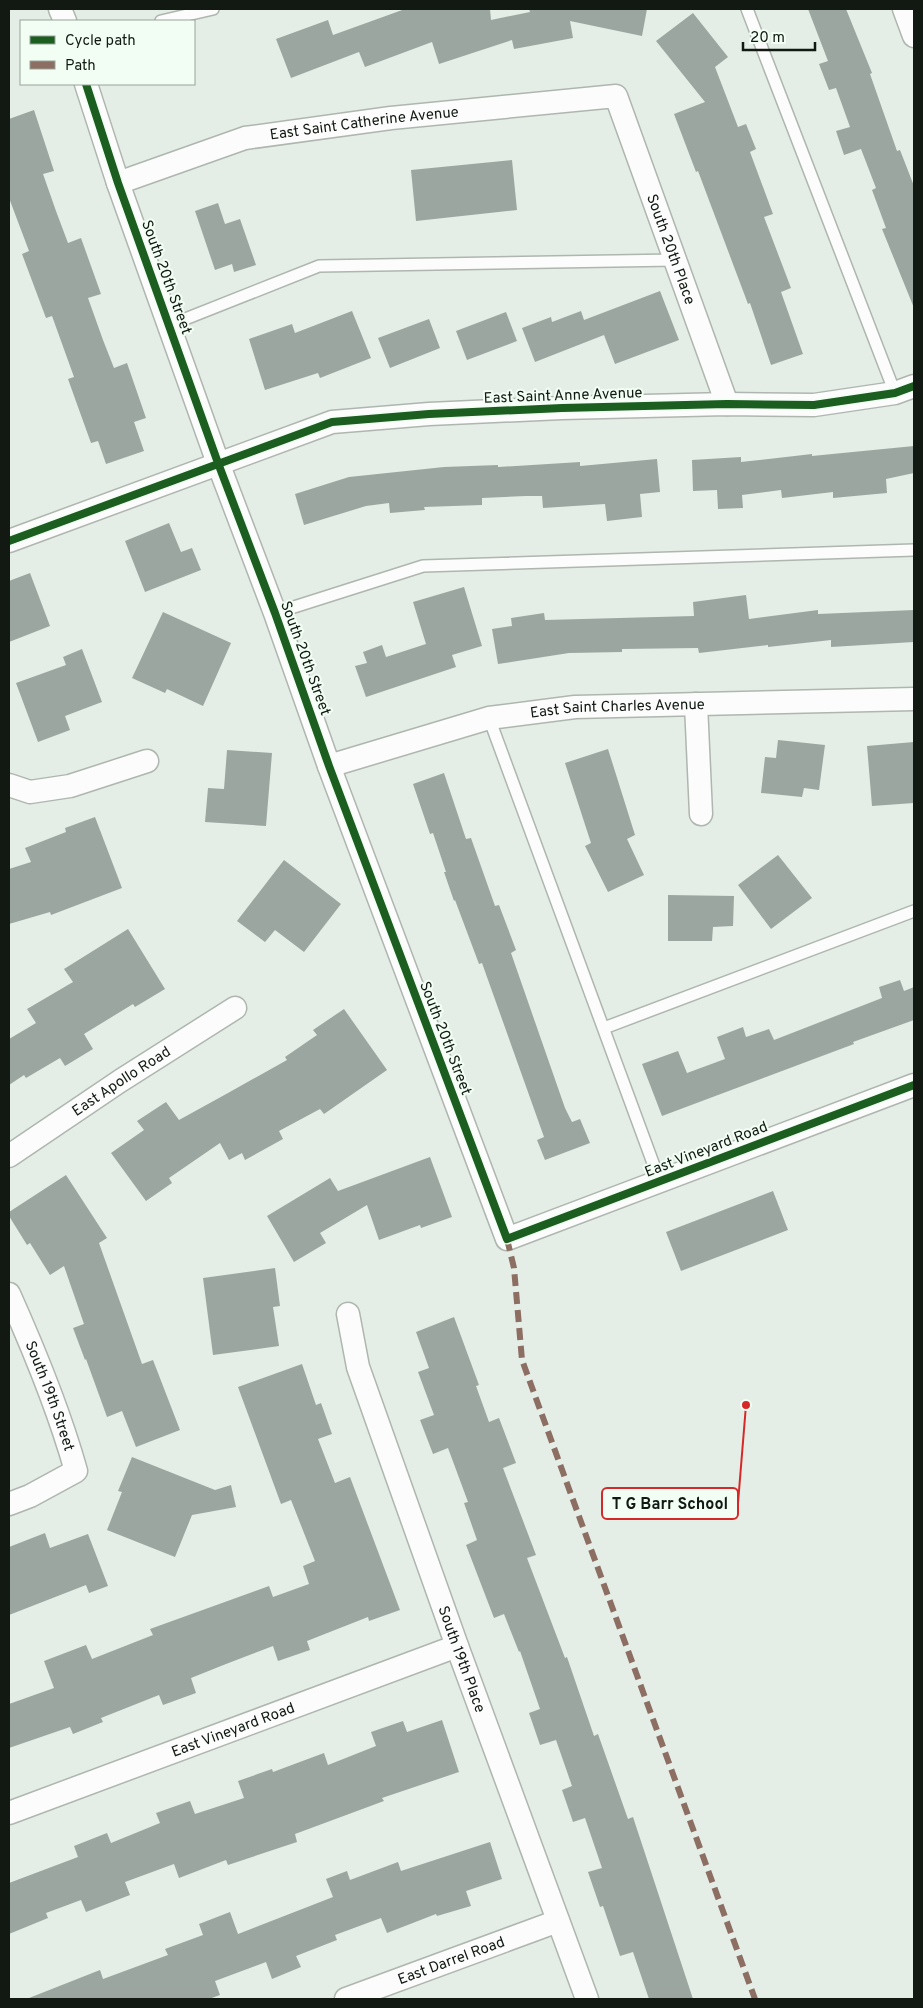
<svg xmlns="http://www.w3.org/2000/svg" width="923" height="2008" font-family="Overpass,sans-serif">
<style>
.building{fill:#9ca6a1}
.lines{fill:none;stroke-linecap:round;stroke-linejoin:round}
.service-casing{stroke:#aeb6af;stroke-width:14}
.minor-casing{stroke:#aeb6af;stroke-width:25}
.service{stroke:#fbfcfb;stroke-width:11}
.minor{stroke:#fbfcfb;stroke-width:22}
.quiet{stroke:#8d6e63;stroke-width:6;stroke-dasharray:12 6;stroke-linecap:butt}
.cycleway-casing{stroke:#f2fef4;stroke-width:11}
.cycleway{stroke:#1b5e20;stroke-width:8}
.labels{text-anchor:middle;stroke-width:4;stroke-linejoin:round;paint-order:stroke}
.street-label{font-size:15px;fill:#121913;stroke:#f2fef4}
.leader{fill:none;stroke:#d62828;stroke-width:2}
.callout-dot{fill:#d62828;stroke:#f2fef4;stroke-width:2}
.callout{fill:#f2fef4;stroke:#d62828;stroke-width:2}
.callout-label{font-size:16px;text-anchor:middle;font-weight:bold;fill:#121913}
</style>
<rect width="100%" height="100%" fill="#e4eee6"/>
<!-- building -->
<path class="building" d="M405 9H490L491 20 530 12 529 9H647L642 36 570 21 573 38 514 49 512 40 439 64 432 42 365 67 359 52 291 78 276 39 328 20 333 35Z
M808 9H846L872 73 870 74 897 151 900 150 914 186V308L882 229 886 228 872 190 876 188 861 149 844 155 836 131 850 127 836 88 829 90 819 64 828 61Z
M693 13 728 57 715 67 738 127 746 124 756 149 750 152 773 214 764 217 791 288 781 292 803 354 771 365 750 303 748 304 698 171 696 172 674 114 705 102 656 41Z
M34 110 54 171 43 174 56 211 68 243 81 238 101 294 88 298 103 340 114 368 127 363 146 418 134 422 144 451 106 464 98 441 91 443 78 407 68 379 74 377 52 316 46 318 22 254 29 251 9 198V119Z
M512 160 517 210 416 221 411 170Z
M218 203 225 224 240 219 256 265 234 272 232 264 215 270 195 211Z
M660 291 679 340 615 364 604 335 535 362 522 328 551 317 552 322 581 311 584 320Z
M352 311 371 358 320 378 318 373 265 390 249 339 292 324 295 333Z
M506 312 517 341 467 360 456 331Z
M429 319 440 348 390 368 378 338Z
M914 446V473L886 479 887 493 833 498V492L782 498 781 490 742 495 743 508 718 509 717 490 693 491 692 460 741 457V462L812 454V456Z
M657 459 660 492 640 494 642 517 607 521 605 504 543 508 542 496H526L482 498V505L424 507 425 510 390 513 389 503 366 506 304 525 295 494 349 477 444 467 498 465V467L580 462V466Z
M169 523 181 552 192 548 201 570 145 592 125 541Z
M30 573 50 626 9 642V581Z
M464 587 482 646 452 655 456 667 366 697 355 666 367 663 363 652 382 645 386 657 426 644 413 602Z
M746 595 749 619 818 610V614L914 610V642L831 647V640L768 647V645L699 653 698 648 622 649V652L569 653 498 664 492 629 512 626 511 618 544 613 545 620 694 616 693 602Z
M163 612 231 643 203 706 167 689 165 693 132 678Z
M82 649 102 702 65 716 70 730 38 742 16 683 66 665 63 657Z
M778 740 825 745 819 790 804 788 802 797 761 793 765 757 776 758Z
M914 742V803L872 806 867 746Z
M608 749 635 835 627 839 644 875 608 892 585 846 591 843 565 763Z
M227 750 272 753 266 826 205 822 208 788 224 789Z
M444 773 466 839 471 838 495 906 499 905 516 950 511 953 565 1108 572 1122 580 1119 590 1143 545 1160 537 1140 544 1137 482 963 479 964 455 900 454 901 444 872H446L433 833 430 834 413 784Z
M95 817 122 888 51 915 50 912 9 924V869L31 862 25 848 66 832 65 828Z
M778 855 812 898 771 929 738 885Z
M284 860 341 904 304 952 275 930 265 942 237 921Z
M668 895 734 896 733 926 713 927 712 941H668Z
M128 929 165 989 135 1007 133 1004 84 1034 93 1049 65 1066 60 1058 26 1078 24 1075 9 1085V1039L36 1023 27 1009 73 982 64 969Z
M900 980 904 991 914 987V1020L853 1042 854 1044 662 1116 642 1064 678 1051 687 1073 725 1059 717 1037 743 1027 746 1037 769 1029 774 1040 882 998 879 987Z
M344 1009 387 1070 324 1114 320 1109 279 1131 283 1139 245 1160 242 1153 229 1160 220 1143 169 1178 172 1183 146 1201 111 1153 144 1130 137 1121 166 1102 179 1120 228 1093 287 1060 285 1057 317 1035 313 1030Z
M430 1157 452 1217 421 1228 420 1225 379 1240 367 1205 320 1233 326 1243 294 1262 267 1216 330 1178 338 1191Z
M66 1175 107 1238 99 1243 142 1364 153 1360 180 1430 136 1447 122 1411 107 1417 86 1359 85 1360 73 1328 84 1324 64 1266 50 1275 30 1243 27 1245 9 1216V1212Z
M773 1191 788 1230 681 1271 666 1232Z
M275 1268 280 1306 273 1307 279 1346 213 1355 203 1278Z
M454 1317 479 1385 476 1386 489 1422 499 1418 516 1463 503 1468 536 1555 527 1558 565 1658 567 1657 594 1736 598 1734 628 1819 633 1817 693 1999H649L633 1952 620 1956 603 1906 600 1907 588 1872 602 1868 585 1818 573 1822 562 1790 572 1786 556 1740 540 1745 529 1713 540 1709 520 1651 519 1652 504 1614 494 1618 466 1545 477 1540 464 1503 468 1502 448 1448 433 1454 420 1420 434 1415 418 1372 429 1368 416 1332Z
M302 1364 316 1405 321 1403 332 1434 318 1439 335 1483 350 1477 400 1610 369 1621 368 1617 307 1641 310 1650 278 1661 273 1646 226 1664 191 1678 196 1693 163 1705 159 1695 101 1718 103 1722 73 1734 70 1727 9 1748V1704L54 1688 44 1661 86 1645 92 1659 153 1635 150 1629 269 1586 273 1597 309 1584 303 1566 315 1561 291 1500 281 1504 238 1387Z
M132 1457 215 1490 231 1485 236 1507 192 1515 175 1557 107 1530 122 1492 118 1491Z
M45 1533 50 1548 88 1534 108 1586 89 1593 86 1585 9 1615V1547Z
M442 1720 459 1772 382 1798 384 1801 295 1834 297 1842 228 1865 226 1860 179 1878 174 1864 125 1882 130 1895 86 1912 81 1900 46 1913 48 1918 9 1934V1883L78 1857 74 1846 107 1833 111 1843 160 1823 156 1813 190 1801 195 1814 244 1798 238 1781 272 1769 273 1772 324 1753 328 1765 376 1746 371 1732 403 1721 407 1732Z
M490 1842 502 1879 466 1891 471 1906 437 1916 436 1914 387 1933 381 1918 335 1935 337 1940 296 1956 301 1967 272 1979 266 1962 215 1981 220 1995 209 1999H30L29 1998 100 1970 103 1979 168 1955 165 1949 203 1935 199 1924 230 1912 238 1934 333 1897 326 1879 347 1871 350 1880 398 1862 401 1871Z"/>
<g class="lines">
<defs>
<path id="service" d="M747 9 895 393
M161 21 213 9
M170 325 319 266 675 260
M275 613 423 566 914 550
M489 718 660 1182
M604 1028 914 911"/>
<g id="minor">
<path d="M60 9 65 21"/>
<path d="M904 9 914 36"/>
<path d="M86 84 118 183 218 463 275 613 329 766 507 1239 914 1085"/>
<path id="s1" d="M118 183 245 138 391 118 616 96 727 404"/>
<path d="M9 541 332 422 429 414 562 408 727 404 814 405 895 393 914 386"/>
<path d="M696 704 701 814"/>
<path id="s2" d="M329 766 489 718 575 707 914 699"/>
<path d="M9 785 30 792 70 786 147 761"/>
<path id="s3" d="M9 1156 120 1081 235 1008"/>
<path id="s4" d="M9 1294C35 1352 59 1410 76 1471L30 1496 9 1504"/>
<path id="s5" d="M348 1314 358 1367 457 1646 587 1999"/>
<path id="s6" d="M9 1813 457 1646"/>
<path id="s7" d="M346 1999 558 1921"/>
</g>
</defs>
<!-- service casing -->
<use href="#service" class="service-casing"/>
<!-- minor casing -->
<use href="#minor" class="minor-casing"/>
<!-- service -->
<use href="#service" class="service"/>
<!-- minor -->
<use href="#minor" class="minor"/>
<!-- quiet -->
<path class="quiet" d="M507 1239 514 1268 522 1360 755 1999"/>
<defs>
<path id="cycleway" d="M86 84 118 183 218 463 275 613 329 766 507 1239 914 1085
M9 541 332 422 429 414 562 408 727 404 814 405 895 393 914 386"/>
</defs>
<!-- cycleway casing -->
<use href="#cycleway" class="cycleway-casing"/>
<!-- cycleway -->
<use href="#cycleway" class="cycleway"/>
</g>
<g class="labels">
<!-- street labels -->
<g class="street-label">
<text dy="5" stroke="none"><textPath href="#s1" startOffset="255">East Saint Catherine Avenue</textPath></text>
<text dy="5" stroke="none"><textPath href="#s1" startOffset="671">South 20th Place</textPath></text>
<text transform="translate(167 277) rotate(70)" y="5">South 20th Street</text>
<text transform="translate(563 395) rotate(-2)" y="5">East Saint Anne Avenue</text>
<text transform="translate(306 658) rotate(70)" y="5">South 20th Street</text>
<text dy="5" stroke="none"><textPath href="#s2" startOffset="296">East Saint Charles Avenue</textPath></text>
<text transform="translate(446 1038) rotate(69)" y="5">South 20th Street</text>
<text dy="5" stroke="none"><textPath href="#s3" startOffset="135">East Apollo Road</textPath></text>
<text transform="translate(706 1149) rotate(-21)" y="5">East Vineyard Road</text>
<text dy="5" stroke="none"><textPath href="#s4" startOffset="110">South 19th Street</textPath></text>
<text dy="5" stroke="none"><textPath href="#s5" startOffset="364">South 19th Place</textPath></text>
<text dy="5" stroke="none"><textPath href="#s6" startOffset="239">East Vineyard Road</textPath></text>
<text dy="5" stroke="none"><textPath href="#s7" startOffset="112">East Darrel Road</textPath></text>
</g>
</g>
<!-- callouts -->
<path class="leader" d="M746 1405L738 1503"/>
<circle class="callout-dot" cx="746" cy="1405" r="5"/>
<rect class="callout" x="602" y="1488" width="136" height="31" rx="5"/>
<g class="callout-label">
<text x="670" y="1509">T G Barr School</text>
</g>
<!-- border -->
<rect width="923" height="2008" fill="none" stroke="#121913" stroke-width="20"/>
<!-- legend -->
<rect x="20" y="20" width="175" height="65" fill="#f2fef4" stroke="#98a29a"/>
<rect x="30" y="36" width="25" height="8" fill="#1b5e20" stroke="#98a29a"/>
<text x="65" y="45" font-size="15" fill="#121913">Cycle path</text>
<rect x="30" y="61" width="25" height="8" fill="#8d6e63" stroke="#98a29a"/>
<text x="65" y="70" font-size="15" fill="#121913">Path</text>
<!-- scale -->
<path d="M743 42v8h72v-8" fill="none" stroke="#121913" stroke-width="2.5"/>
<text x="750" y="42" font-size="15" fill="#121913" stroke="#f2fef4" stroke-width="4" paint-order="stroke">20 m</text>
</svg>
